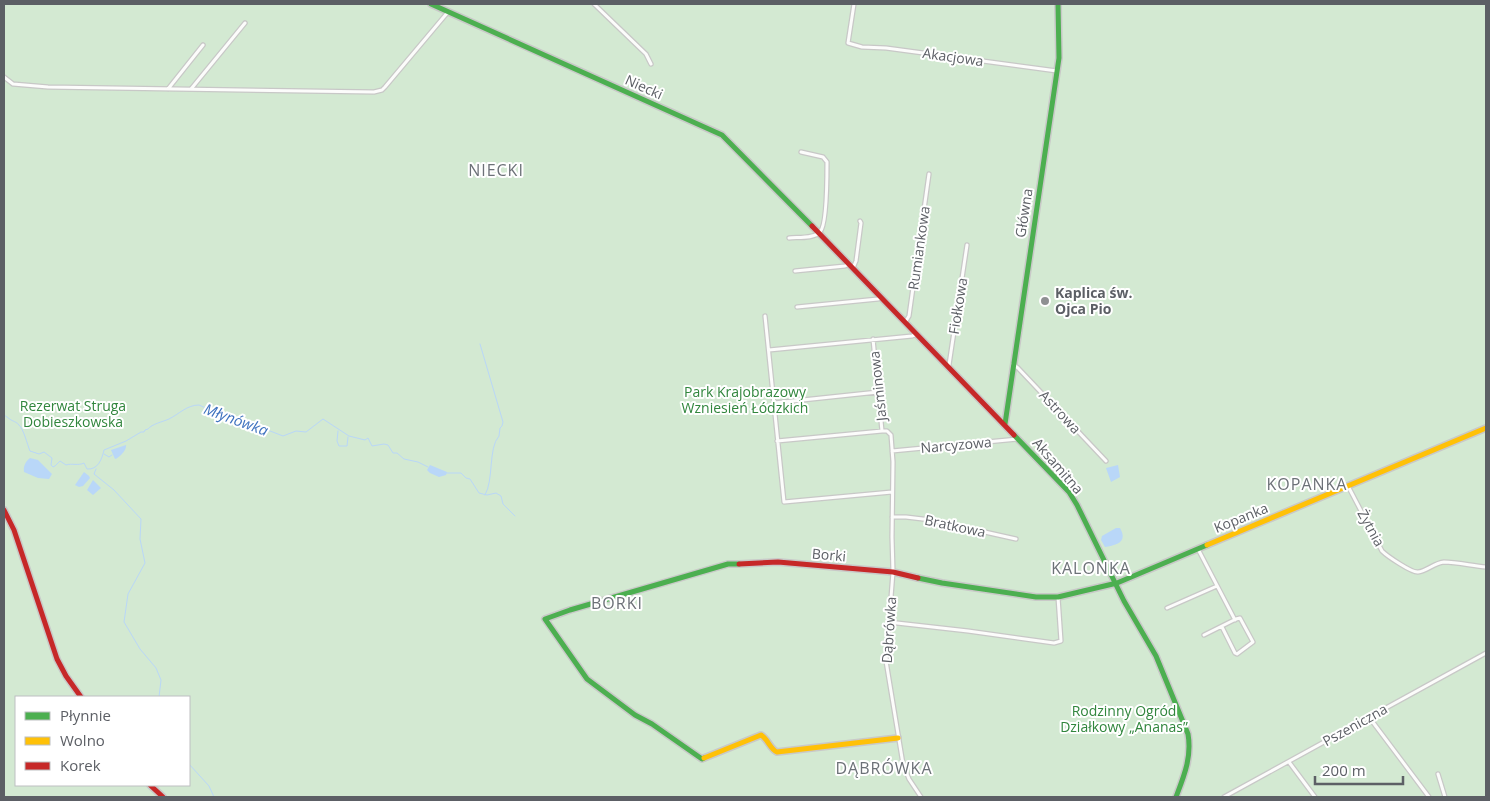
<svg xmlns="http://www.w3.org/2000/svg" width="1490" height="801" font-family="'Open Sans',sans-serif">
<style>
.green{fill:#d3e9d2;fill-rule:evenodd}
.water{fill:#b9d7f8}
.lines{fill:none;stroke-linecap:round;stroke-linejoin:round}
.stream{stroke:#b9d7f8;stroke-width:1}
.street-casing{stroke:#c8c8c7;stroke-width:5.5}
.fast-casing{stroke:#c9c9c8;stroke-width:8}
.slow-casing{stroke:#c9c9c8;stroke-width:8}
.jam-casing{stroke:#c9c9c8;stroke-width:8}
.street{stroke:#fcfcfb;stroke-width:3}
.fast{stroke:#4caf50;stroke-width:5}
.slow{stroke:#ffc107;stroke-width:5}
.jam{stroke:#c62828;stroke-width:5}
.poi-dot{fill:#8e9092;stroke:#fff;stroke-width:2}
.labels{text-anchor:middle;stroke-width:4;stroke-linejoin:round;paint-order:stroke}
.street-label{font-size:14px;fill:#5c5f65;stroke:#fff}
.poi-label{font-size:14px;font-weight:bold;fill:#5c5f65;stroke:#fff;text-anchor:start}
.park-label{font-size:14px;fill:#31863d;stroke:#fff}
.water-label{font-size:15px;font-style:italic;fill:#3e72bf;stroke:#fff}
.quarter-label{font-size:16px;letter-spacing:1px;fill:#6c7177;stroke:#fff}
</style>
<rect width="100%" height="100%" fill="#ecebe6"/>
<!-- green -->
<path class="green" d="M4 4H1486V797H4ZM16 697H189V785H16Z"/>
<!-- water -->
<path class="water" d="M126 445C127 450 119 458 115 459L111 450Z
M30 458 38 460 52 474 49 479 38 478 24 472C23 466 26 461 30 458Z
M430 465 447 472 446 475 439 477 430 473 427 470Z
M1118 465 1120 477 1111 482 1106 468Z
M84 472 89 476 90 478 83 486 79 487 75 485Z
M93 480 101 488 93 495 87 490Z
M1116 528H1120C1128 542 1117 545 1105 547L1101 540 1102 536Z"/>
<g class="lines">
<!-- stream -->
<path class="stream" d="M480 344 503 422 502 426 500 428 499 436C488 448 494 480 485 495
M4 415C6 416 8 418 11 420 11 420 18 423 18 424 24 429 27 444 30 451L39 454 44 452 52 458 51 465 53 467 55 466 60 461 66 465C72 463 78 466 84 463L87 469C98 470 102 459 104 450L126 441 141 432H144L145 430 148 429C152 424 162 422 169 419 179 414 187 405 199 405L224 416 230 415 234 417 237 422 245 426 265 429 283 436 296 431 306 432 323 419 349 436 365 440 368 438 372 446 384 444 388 445 393 453H397L404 459 418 462 428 467
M338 431 337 441 339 446H347L348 437
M104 454 109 457 112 455
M96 469 94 474 114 490 141 519 140 539 145 563 128 594 124 622 140 649 156 668 161 680 159 697
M446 473H461L466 478 470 479 479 493 487 495 496 493 501 496 503 504 515 516
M189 764 209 786 214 797"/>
<defs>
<path id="street" d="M594 4 646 54 651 64
M854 4 848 43 862 47 886 48 1057 71
M4 77 13 84 48 87 374 92 382 90 385 87 448 12
M168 89 203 45
M191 89 245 23
M789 238C797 237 814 239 820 232 827 225 827 174 827 162L823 157 801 152
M853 268 856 261 861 223 860 221
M795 271 845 266 849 264
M797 307 878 299 881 297
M765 316 784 502 892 492
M906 321 909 316 929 174
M873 339 882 431
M769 350 912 336 917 334
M1013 364 1018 368 1106 461
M949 365 967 245
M774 403 878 392
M777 441 882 431H887L891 435 893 462 892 537 893 572 886 661 903 764 909 779 921 797
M892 451 1019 439
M1348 486 1382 551C1387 556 1412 573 1418 572 1427 571 1434 563 1444 562 1457 562 1473 566 1486 567
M892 517H906L931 520 1016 539
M1198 549 1235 620
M1167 608 1217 586
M888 622 968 631 1054 643 1061 641 1058 597
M1204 635 1236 619 1240 618 1253 642 1237 654 1235 653 1222 627
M1369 717 1429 797
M1289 762 1315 797
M1438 774 1445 797
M1224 797 1486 653"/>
<path id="fast" d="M431 4 722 135 812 226
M1005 424 1059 58 1058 4
M1014 435 1069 492 1077 505 1124 601 1156 656 1188 734C1192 757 1184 776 1176 797
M918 578 942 583 1036 597H1058L1117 583 1207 545
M704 758 702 759 652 724 635 715 587 679 545 619 570 610 728 564H739"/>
<path id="slow" d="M1207 545 1486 428
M704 758 761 735C768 739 770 749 777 752L898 738"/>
<path id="jam" d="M812 226 1014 435
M4 510 14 530 57 659 66 676 81 697
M739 564 778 562 893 572 918 578
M150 785 163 797"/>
</defs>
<!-- street casing -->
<use href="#street" class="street-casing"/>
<!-- fast casing -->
<use href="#fast" class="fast-casing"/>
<!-- slow casing -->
<use href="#slow" class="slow-casing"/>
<!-- jam casing -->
<use href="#jam" class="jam-casing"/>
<!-- street -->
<use href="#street" class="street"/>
<!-- fast -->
<use href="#fast" class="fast"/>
<!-- slow -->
<use href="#slow" class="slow"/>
<!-- jam -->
<use href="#jam" class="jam"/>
</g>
<!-- markers -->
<circle class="poi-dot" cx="1045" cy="301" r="5"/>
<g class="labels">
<!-- street labels -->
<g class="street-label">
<text transform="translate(953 57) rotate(8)" y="5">Akacjowa</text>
<text transform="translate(644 87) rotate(24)" y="5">Niecki</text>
<text transform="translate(1024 213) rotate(-81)" y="5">Główna</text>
<text transform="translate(919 248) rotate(-82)" y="5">Rumiankowa</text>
<text transform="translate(958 306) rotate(-81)" y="5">Fiołkowa</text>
<text transform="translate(878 386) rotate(-96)" y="5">Jaśminowa</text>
<text transform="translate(1060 412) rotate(47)" y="5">Astrowa</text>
<text transform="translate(956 445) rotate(-5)" y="5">Narcyzowa</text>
<text transform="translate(1058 466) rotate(49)" y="5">Aksamitna</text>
<text transform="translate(1241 518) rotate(-22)" y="5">Kopanka</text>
<text transform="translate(955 526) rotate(12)" y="5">Bratkowa</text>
<text transform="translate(1371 528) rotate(61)" y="5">Żytnia</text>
<text transform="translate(829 555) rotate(5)" y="5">Borki</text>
<text transform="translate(889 630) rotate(-86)" y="5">Dąbrówka</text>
<text transform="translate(1355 725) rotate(-29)" y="5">Pszeniczna</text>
</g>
<!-- poi labels -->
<g class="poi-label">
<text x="1055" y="298">Kaplica św.<tspan x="1055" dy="16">Ojca Pio</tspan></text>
</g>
<!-- park labels -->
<g class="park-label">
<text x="745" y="397">Park Krajobrazowy<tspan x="745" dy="16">Wzniesień Łódzkich</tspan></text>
<text x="73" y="411">Rezerwat Struga<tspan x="73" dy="16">Dobieszkowska</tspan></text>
<text x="1124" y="716">Rodzinny Ogród<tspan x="1124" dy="16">Działkowy „Ananas”</tspan></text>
</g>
<!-- water labels -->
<g class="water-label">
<text transform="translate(236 420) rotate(20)" y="5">Młynówka</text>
</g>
<!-- quarter labels -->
<g class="quarter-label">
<text x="496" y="176">NIECKI</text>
<text x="1307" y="490">KOPANKA</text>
<text x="1091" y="574">KALONKA</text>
<text x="617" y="609">BORKI</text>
<text x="884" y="774">DĄBRÓWKA</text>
</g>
</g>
<!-- border -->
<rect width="1490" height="801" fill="none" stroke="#5c5f65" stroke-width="10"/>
<!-- legend -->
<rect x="15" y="696" width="175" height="90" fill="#ffffff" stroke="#bebfc1"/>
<rect x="25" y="712" width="25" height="8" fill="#4caf50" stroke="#bebfc1"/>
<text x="60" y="721" font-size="15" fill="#5c5f65">Płynnie</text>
<rect x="25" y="737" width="25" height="8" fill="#ffc107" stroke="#bebfc1"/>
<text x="60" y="746" font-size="15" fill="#5c5f65">Wolno</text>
<rect x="25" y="762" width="25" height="8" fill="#c62828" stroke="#bebfc1"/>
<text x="60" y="771" font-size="15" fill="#5c5f65">Korek</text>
<!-- scale -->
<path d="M1315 776v8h88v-8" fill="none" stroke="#5c5f65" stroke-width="2.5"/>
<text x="1322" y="776" font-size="15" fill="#5c5f65" stroke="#ffffff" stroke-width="4" paint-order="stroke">200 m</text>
</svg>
